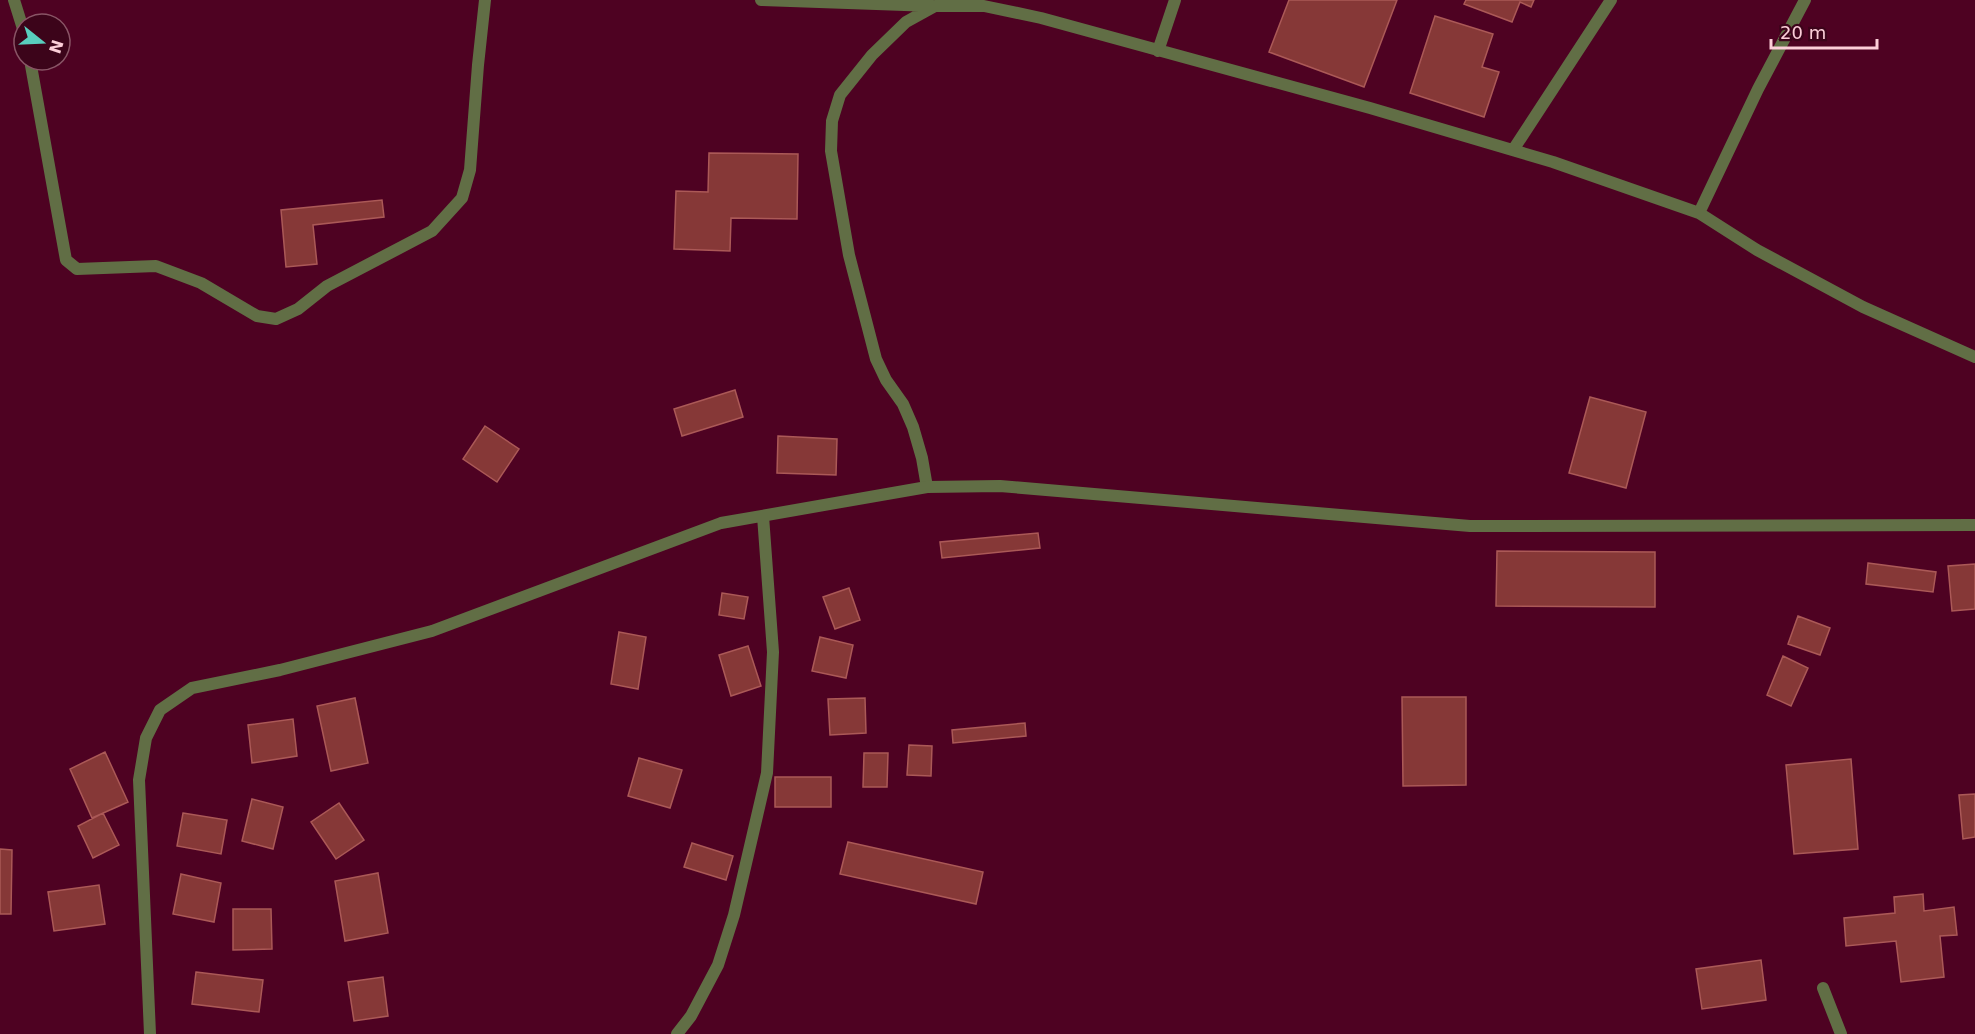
<svg xmlns="http://www.w3.org/2000/svg" width="1975" height="1034" font-family="'DejaVu Sans',sans-serif">
<style>
.building{fill:#863837;stroke:#ab5957;stroke-width:1.5}
.lines{fill:none;stroke-linecap:round;stroke-linejoin:round}
.minor{stroke:#616e45;stroke-width:12}
.tertiary{stroke:#616e45;stroke-width:12}
</style>
<rect width="100%" height="100%" fill="#4e0222"/>
<!-- building -->
<path class="building" d="M1289 0H1397L1364 87 1269 52Z
M1466 0H1534L1531 7 1520 2 1512 22 1464 4Z
M1435 16 1493 34 1482 67 1499 72 1484 117 1410 93Z
M709 153 798 154 797 219 731 218 730 251 674 249 676 191 708 192Z
M382 200 384 217 313 225 317 264 286 267 281 210Z
M735 390 743 417 682 436 674 409Z
M1590 397 1646 412 1626 488 1569 473Z
M485 426 519 449 497 482 463 459Z
M778 436 837 439 836 475 777 473Z
M1038 533 1040 548 942 558 940 542Z
M1497 551 1655 552V607L1496 606Z
M1868 563 1936 572 1933 592 1866 584Z
M1975 564V609L1952 611 1948 566Z
M849 588 860 620 835 629 823 597Z
M722 593 748 597 744 619 719 615Z
M1798 616 1830 628 1820 655 1788 644Z
M619 632 646 637 638 689 611 684Z
M820 637 853 645 846 678 812 671Z
M748 646 761 686 731 696 719 655Z
M1783 656 1808 668 1791 706 1767 695Z
M1402 697H1466V785L1403 786Z
M355 698 368 763 331 771 317 706Z
M865 698 866 733 830 735 828 699Z
M293 719 297 756 252 763 248 725Z
M1025 723 1026 736 953 743 952 730Z
M909 745 932 746 931 776 907 775Z
M105 752 128 802 92 818 70 769Z
M864 753H888L887 787H863Z
M639 758 682 770 670 808 628 796Z
M1851 759 1858 849 1794 854 1786 765Z
M775 777H831V807H775Z
M1975 794V837L1963 839 1959 795Z
M252 799 283 807 273 849 242 841Z
M339 803 364 840 336 859 311 822Z
M103 813 119 845 93 858 78 826Z
M183 813 227 820 221 854 177 846Z
M848 842 983 872 976 904 840 874Z
M692 843 733 856 726 880 684 867Z
M0 849 12 850 11 914H0Z
M378 873 388 933 345 941 335 881Z
M181 874 221 883 214 922 173 914Z
M99 885 105 924 54 931 48 892Z
M1923 894 1924 911 1954 907 1957 935 1940 936 1944 977 1901 982 1896 941 1846 946 1844 918 1895 913 1894 897Z
M233 909H271L272 949 233 950Z
M1761 960 1766 1000 1702 1009 1696 969Z
M196 972 263 980 259 1012 192 1004Z
M383 977 388 1016 354 1021 348 982Z"/>
<g class="lines">
<!-- minor -->
<path class="minor" d="M14 0 24 32
M761 0 933 6
M1158 51 1175 0
M30 60 66 260 77 269 156 266 201 283 257 316 276 319 298 309 327 286 432 231 462 198 470 170 478 65 485 0
M1513 150 1611 0
M1699 213 1758 89 1805 0
M927 487 922 458 913 427 903 404 886 380 876 359 849 255 831 151 832 121 840 95 872 55 906 22 935 6H984L1041 18 1370 108 1553 162 1699 213 1757 250 1863 307 1975 357
M1823 988 1841 1034"/>
<!-- tertiary -->
<path class="tertiary" d="M150 1034 139 780 146 738 160 710 192 688 280 670 432 631 721 523 927 487 1000 486 1470 526 1975 525
M677 1034 691 1016 718 965 734 915 767 773 773 652 763 516"/>
</g>
<!-- north arrow -->
<g transform="translate(42 42) rotate(108)"><circle r="28" fill="#3c041a" stroke="#895566" stroke-width="1.5"/>
<path d="M0-4.5L10 22L0 15L-10 22Z" fill="#59cebe"/>
<text y="-9" font-size="16" font-weight="bold" text-anchor="middle" fill="#fcced8">N</text>
</g>
<!-- scale -->
<path d="M1771 39v9h106v-9" fill="none" stroke="#fcced8" stroke-width="3"/>
<text x="1780" y="39" font-size="18" fill="#fcced8" stroke="#3c041a" stroke-width="4.5" paint-order="stroke">20 m</text>
</svg>
